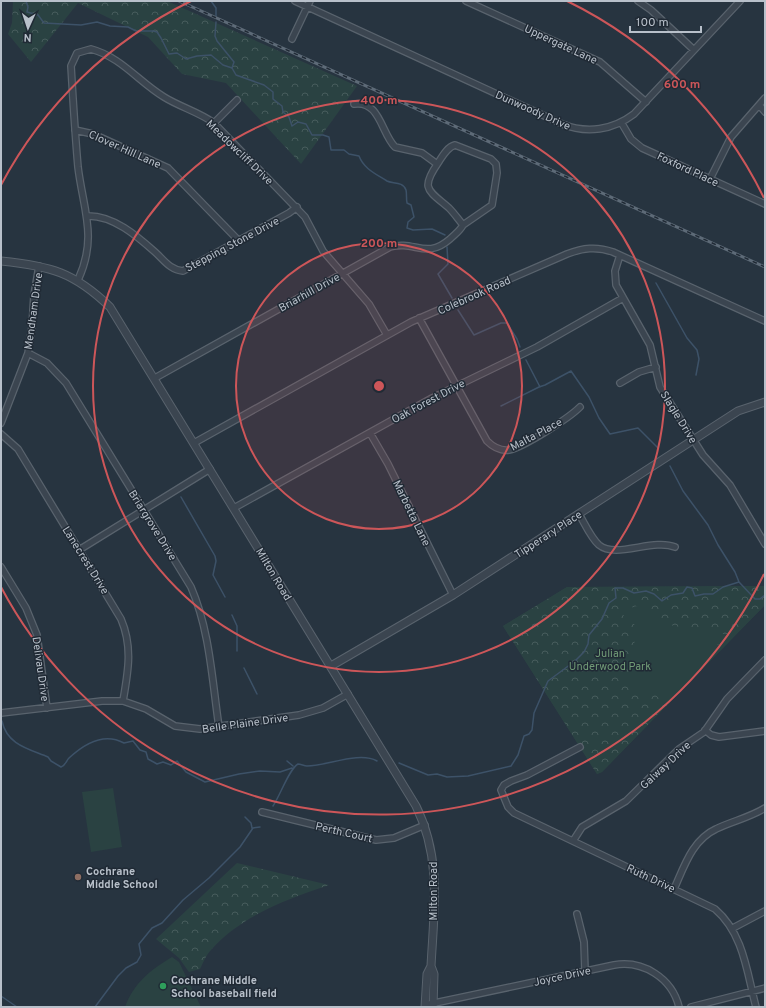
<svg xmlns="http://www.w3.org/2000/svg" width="766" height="1008" font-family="Overpass,sans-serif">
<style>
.green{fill:#2a4242}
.forest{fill:url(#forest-crowns)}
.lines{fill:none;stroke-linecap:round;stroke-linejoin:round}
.stream{stroke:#3d5268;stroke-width:1.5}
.minor-casing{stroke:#59636d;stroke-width:8}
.tertiary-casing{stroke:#59636d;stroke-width:9}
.minor{stroke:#3b4550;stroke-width:5.5}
.tertiary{stroke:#3b4550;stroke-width:7}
.rail-casing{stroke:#5d6a77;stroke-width:3}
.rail{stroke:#202a35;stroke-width:1.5;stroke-dasharray:4.5;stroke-linecap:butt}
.ring{fill:none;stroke:#cd5659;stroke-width:2}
.education-dot{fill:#8d6e63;stroke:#202a35;stroke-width:1.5}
.leisure-dot{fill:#2e9e5b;stroke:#202a35;stroke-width:1.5}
.labels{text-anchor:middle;stroke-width:3;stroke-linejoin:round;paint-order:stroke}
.street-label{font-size:11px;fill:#b8c0ca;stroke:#202a35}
.park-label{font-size:11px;fill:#709a76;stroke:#202a35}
.poi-label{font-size:11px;font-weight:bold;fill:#b8c0ca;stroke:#202a35;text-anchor:start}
.centre{fill:#cd5659;stroke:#202a35;stroke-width:2}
.ring-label{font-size:12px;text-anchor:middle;font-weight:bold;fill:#cd5659;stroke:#202a35;stroke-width:3;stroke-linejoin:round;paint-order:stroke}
</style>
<defs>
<pattern id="forest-crowns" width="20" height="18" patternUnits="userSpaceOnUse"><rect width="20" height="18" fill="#2a4242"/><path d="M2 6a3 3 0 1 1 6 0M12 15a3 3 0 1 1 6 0" fill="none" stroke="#475c5c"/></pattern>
</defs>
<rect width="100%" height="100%" fill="#273440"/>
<!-- green -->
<path class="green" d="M765 586V605L602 772 597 774 503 626 567 587Z
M113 788 122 847 91 852 82 792Z
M172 957 179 962 201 1007H125C134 983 150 970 172 957Z"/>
<!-- forest -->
<path class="forest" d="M13 1H167L357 86 301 164 226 83 182 74 148 37 78 3 31 62 8 34 12 23Z
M765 586V605L719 652 716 646 726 636 721 632H704L685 625 676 627 654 618 644 608 637 606 630 608 624 612 623 622 634 624 636 627 630 688 634 693 652 692 667 705 602 772 597 774 503 626 567 587Z
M237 863 329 885C287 899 241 916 211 950 206 955 203 963 200 969L189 972 179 958 156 939Z"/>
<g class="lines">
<!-- stream -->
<path class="stream" d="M26 1 28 7 27 12 38 15 44 23 81 25 97 22 110 26 128 27 136 31H153L157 32 161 38 169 54 177 53 186 59 197 56 211 55 223 65 232 68
M211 1 216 8V16
M216 22 215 36 217 41 234 62 232 68 236 75 264 85 273 92V99L282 106 283 112 289 117 292 126 298 122 306 124 312 135H323L329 137 331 150H344L349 154 359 156C364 169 376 174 387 181 392 184 403 181 406 190 407 194 406 199 407 203L411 205 414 217 408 222 407 228 413 230 432 229 445 235
M447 247 448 264 438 274 452 298
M656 283 687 338 697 350 699 359 696 375
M458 310 474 335 501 323H507L517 339 520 347
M526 360 540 387
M501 406 539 387 545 385 571 371 589 397 599 418 610 434 638 428 658 448
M670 466 683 491 708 525 718 545 735 572 739 582 755 599H760L765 595
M181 497 215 556 216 561 213 575 225 597
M232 615 237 626V651
M244 668 257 694
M1 703V706
M2 721C7 745 29 749 48 757L51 761 61 767C66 765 66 761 69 758 84 744 104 732 124 743L133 741 140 750 146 752 148 759 157 764 163 762 171 765 177 761 186 772 205 782 239 774 260 771 280 772 292 768
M287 761 293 766
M399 763 428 775 437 774 447 777 468 776 511 766 518 755 524 736 529 734 532 730 534 713 548 681 575 661 584 652 588 644 589 635 602 619 609 603 616 598 615 588H623L634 593 646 591 654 594 662 601 671 595 683 593 687 587 692 588 695 596 704 594H713L723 587 739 582
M273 806C280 796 289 769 298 764 301 764 304 766 307 766 327 766 359 751 377 761
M245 817 251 823 252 828
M1 996 17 1007
M95 1007 118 976 126 968 137 962 141 955 139 944 152 928 162 923 183 900 209 878 240 847 253 828 260 827"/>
<defs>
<path id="minor" d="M295 1 562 124C587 134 613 130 634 114L740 1
M466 1 600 62 646 102
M638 1 651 10 694 50
M292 39 310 1
M354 104C380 100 381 133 395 147L422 153 437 164
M759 105 765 112
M621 122 631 139 642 148 765 204
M214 123 237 100
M75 130 93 134 168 168 239 241
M710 179 731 137 765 98
M87 216C113 215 137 236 155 252 164 260 170 270 183 271L289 213 297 207
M620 255 615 271 616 285 650 345 660 387 703 455 730 485 765 544
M78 280C98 237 83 209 78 167 75 133 73 100 71 66L77 53 91 49C121 57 139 82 164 97 180 107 199 112 214 123L305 217 323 251 369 304 387 335
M419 318 487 441C493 447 500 451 509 450 524 447 569 418 580 407
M28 353 47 363 66 383 191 587C210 631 212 680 219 727
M155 378 390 247C415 240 426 260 450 239 455 234 460 231 463 225L492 205 497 173 496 164 491 159 455 145C447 147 442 157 438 163 420 189 428 190 449 208 454 213 458 219 463 225
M620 383 639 372 656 367
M1 423 28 353 32 327 34 295 39 266
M370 433 388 464 453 595
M1 434 18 449 121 619C133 647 128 672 123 701
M194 443 411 322 567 254C583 248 596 246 613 252L765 321
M234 508 432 398 537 347 623 298
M579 514C585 524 591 538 599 545 616 559 653 538 675 547
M79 550 210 469
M1 567 26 608 37 635 47 708
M1 713 102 701H123L146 709 175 726 200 729 299 715 323 708 348 694
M705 730 711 735 719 737 765 731
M580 747 527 775 511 781 504 785 501 790 508 807 514 813 715 909C744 934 747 973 756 1007
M262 812 376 840 394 838 425 825
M573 841 582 827 626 801 679 749 704 732 727 699 765 660
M674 889C684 867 692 840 716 829 732 821 749 818 765 808
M577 914 584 942 585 971
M733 928 765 911
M430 1004 614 965C643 960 672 978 679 1007
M691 1007 765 988"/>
<path id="tertiary" d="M1 261C50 266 74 272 110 307L416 806C442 859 434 909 431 966L434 974 433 1007
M331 666 453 595 738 411 765 402
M425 1007 427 974 431 966"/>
</defs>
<!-- minor casing -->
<use href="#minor" class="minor-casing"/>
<!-- tertiary casing -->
<use href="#tertiary" class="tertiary-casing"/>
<!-- minor -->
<use href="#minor" class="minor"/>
<!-- tertiary -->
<use href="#tertiary" class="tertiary"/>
<defs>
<path id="rail" d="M179 1 765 267"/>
</defs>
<!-- rail casing -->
<use href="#rail" class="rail-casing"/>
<!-- rail -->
<use href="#rail" class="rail"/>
</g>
<!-- distance rings -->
<circle cx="379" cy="386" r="143" fill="#cd5659" fill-opacity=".12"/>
<g class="ring">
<circle cx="379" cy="386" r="143"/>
<circle cx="379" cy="386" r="286"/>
<path d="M764 574A428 428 0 0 1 1 587M1 185A428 428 0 0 1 191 1M567 1A428 428 0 0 1 764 198"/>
</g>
<!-- markers -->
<circle class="education-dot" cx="78" cy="877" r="4"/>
<circle class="leisure-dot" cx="163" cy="986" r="4"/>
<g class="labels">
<!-- street labels -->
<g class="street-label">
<text transform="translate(561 44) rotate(25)" y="4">Uppergate Lane</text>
<text transform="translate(533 110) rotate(24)" y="4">Dunwoody Drive</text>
<text transform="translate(125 149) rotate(24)" y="4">Clover Hill Lane</text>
<text transform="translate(240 152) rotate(44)" y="4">Meadowcliff Drive</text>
<text transform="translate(688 169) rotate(25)" y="4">Foxford Place</text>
<text transform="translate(232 244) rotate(-28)" y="4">Stepping Stone Drive</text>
<text transform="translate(309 292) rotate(-29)" y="4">Briarhill Drive</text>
<text transform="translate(474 295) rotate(-24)" y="4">Colebrook Road</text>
<text transform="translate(33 311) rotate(-82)" y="4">Mendham Drive</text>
<text transform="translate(428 401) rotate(-28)" y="4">Oak Forest Drive</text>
<text transform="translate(679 417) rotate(58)" y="4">Slagle Drive</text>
<text transform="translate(536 434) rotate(-28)" y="4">Malta Place</text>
<text transform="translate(412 513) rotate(64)" y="4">Marbetta Lane</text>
<text transform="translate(153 525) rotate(58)" y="4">Briargrove Drive</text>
<text transform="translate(548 534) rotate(-33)" y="4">Tipperary Place</text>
<text transform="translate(86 560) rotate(58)" y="4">Lanecrest Drive</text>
<text transform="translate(274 574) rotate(59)" y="4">Milton Road</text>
<text transform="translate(41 669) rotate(82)" y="4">Delivau Drive</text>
<text transform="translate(245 723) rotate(-8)" y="4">Belle Plaine Drive</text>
<text transform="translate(665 765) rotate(-43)" y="4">Galway Drive</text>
<text transform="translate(344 832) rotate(13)" y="4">Perth Court</text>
<text transform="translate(651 878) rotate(25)" y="4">Ruth Drive</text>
<text transform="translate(433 891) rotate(-90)" y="4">Milton Road</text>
<text transform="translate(562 976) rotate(-12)" y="4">Joyce Drive</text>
</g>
<!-- park labels -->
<g class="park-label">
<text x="610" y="657">Julian<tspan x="610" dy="13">Underwood Park</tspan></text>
</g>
<!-- poi labels -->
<g class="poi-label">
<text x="86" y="875">Cochrane<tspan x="86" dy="13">Middle School</tspan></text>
<text x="171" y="984">Cochrane Middle<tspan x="171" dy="13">School baseball field</tspan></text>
</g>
</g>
<circle cx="379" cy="386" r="6" class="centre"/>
<g class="ring-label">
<text x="682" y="88">600 m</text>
<text x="379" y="104">400 m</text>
<text x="379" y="247">200 m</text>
</g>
<!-- border -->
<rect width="766" height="1008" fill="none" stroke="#b8c0ca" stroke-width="4"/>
<!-- north arrow -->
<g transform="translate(28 28) rotate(183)" stroke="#202a35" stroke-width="3" paint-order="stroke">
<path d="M0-3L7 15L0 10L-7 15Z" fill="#b8c0ca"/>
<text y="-6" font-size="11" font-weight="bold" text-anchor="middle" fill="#b8c0ca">N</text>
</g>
<!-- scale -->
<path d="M630 26v6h71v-6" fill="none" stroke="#b8c0ca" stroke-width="2"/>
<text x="636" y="26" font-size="12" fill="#b8c0ca" stroke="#202a35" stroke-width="3" paint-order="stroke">100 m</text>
</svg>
